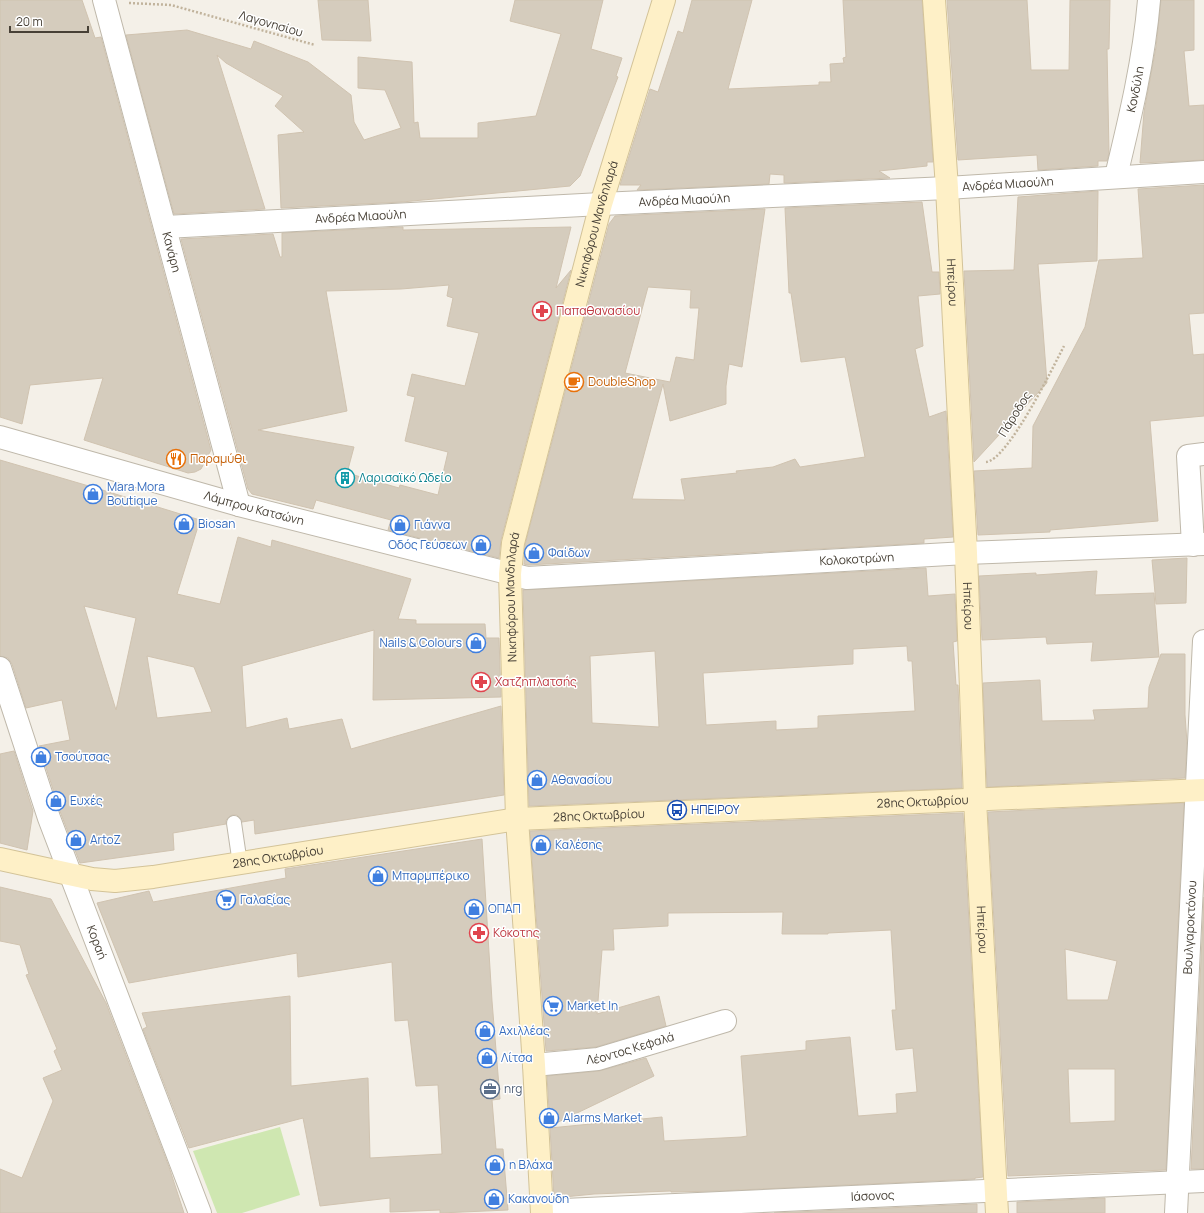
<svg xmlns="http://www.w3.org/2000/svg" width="1204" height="1213" font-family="Manrope,sans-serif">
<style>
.green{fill:#cfe7b1}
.building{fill:#d5ccbd;stroke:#d0c3b0;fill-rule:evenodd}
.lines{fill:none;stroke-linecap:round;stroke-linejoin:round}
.lane-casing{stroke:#bfb8aa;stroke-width:16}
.street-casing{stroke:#bfb8aa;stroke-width:24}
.secondary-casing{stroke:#d3c398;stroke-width:24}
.path{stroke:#c1b39c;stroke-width:2.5;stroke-dasharray:2 2;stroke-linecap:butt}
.lane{stroke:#fff;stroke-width:14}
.street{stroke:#fff;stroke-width:22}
.secondary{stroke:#fef0c7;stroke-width:22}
.labels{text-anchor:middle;stroke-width:3;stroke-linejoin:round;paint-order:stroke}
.street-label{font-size:12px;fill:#474036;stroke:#fff}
.health-label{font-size:12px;fill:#be3a42;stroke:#fff;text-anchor:start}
.food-label{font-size:12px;fill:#c56008;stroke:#fff;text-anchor:start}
.culture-label{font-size:12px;fill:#0d838f;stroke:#fff;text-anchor:start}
.shop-label{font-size:12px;fill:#366cbe;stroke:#fff;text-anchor:start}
.transit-label{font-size:12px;fill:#164399;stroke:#fff;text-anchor:start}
.service-label{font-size:12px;fill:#4e5e75;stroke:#fff;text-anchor:start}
</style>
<rect width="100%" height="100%" fill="#f4f0e8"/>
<!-- green -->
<path class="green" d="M280 1127 300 1195 242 1213H217L193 1151Z"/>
<!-- building -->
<path class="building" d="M0 0H82L95 38 101 37 211 450 201 469 195 472 188 473 84 440 103 378 30 385 22 424 0 417Z
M318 0H368L371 41 322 40Z
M515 0H603L591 49 622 58 616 76 618 77 580 176 570 186 402 202 281 208 278 135 304 132 275 106 283 96 226 63 217 55 265 209 174 214 126 35 187 30 251 49 254 41 308 62 351 95 354 122 364 140 401 128 385 90 358 88V57L412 62 414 123 418 122 420 138H478V123L536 116 561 34 510 21Z
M692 0H752L728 89 819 85V82H831L830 64 844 63 843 58 846 57 843 0H922L933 162H927V166L879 171 890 178 784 183V175L770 174 769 184 637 190 641 185H620L650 89 658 92 678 31 683 33Z
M947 0H1027L1031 70H1069L1070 0H1110L1109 49H1107L1109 153 1107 161H1098V166L1038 170 1037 155 958 160Z
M1161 0H1194V50L1184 51 1189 106 1204 105V160L1140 163 1144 112 1156 47Z
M1204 185V313L1189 314 1193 355 1204 354V416L1150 421 1158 521 1050 530V532L978 535 974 471 1032 468 1033 426 1085 327 1099 260 1143 258 1138 189Z
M1098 191 1097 261 1038 264 1047 383 974 462 964 271 1014 270 1018 197Z
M922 202 932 272H939L940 294 918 296 923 346 915 349 929 417 946 411 953 537 924 539V543L528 565 524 564 525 545 609 224 615 216 765 209 742 367 729 364 726 386V404L670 421 663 384 632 499 685 500 681 479 737 473 736 471 773 467 795 459 800 467 865 457 845 357 801 362 791 293H789L785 208ZM648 287 691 290 690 308H699L694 360 676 357 670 382 625 373Z
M403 227V230L571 227 556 288 571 270 501 540 499 558 388 530 391 520 316 500 313 509 252 494 248 489 181 239 273 234 280 257H282V233ZM449 285 447 296 453 298 447 326 479 333 465 386 412 374 407 395 415 397 405 441 448 452 438 495 400 485 399 488 347 473 354 447 258 430 347 411 326 291 401 289Z
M0 460 99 489 200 520 177 594 220 604 238 537 271 547 272 540 411 579 398 619 416 620V624H485L486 638H499L501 697 373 700 374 630 242 666 246 728 287 718 289 729 342 719 351 749 501 706 504 795 255 834 254 820 242 822 237 815H232L226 820V824L173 833 174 850 80 863 61 814 39 746 70 740 62 700 26 708 12 664 8 658 0 656ZM84 606 136 618 116 710ZM147 656 194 667 212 712 157 718Z
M1187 558 1186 603 1156 604 1152 560Z
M926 568 928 596 955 594 957 641 953 642 956 685H958L962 788 529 806 523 590ZM907 646 908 661H912L915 711 818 716V728L776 730V721L706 725 703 673 853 664V649ZM655 651 659 727 592 723 590 656Z
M1097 571 1095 595 1154 593 1159 657 1091 661 1093 642 1047 644 1046 637 982 640 979 576 1036 573V575Z
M1161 654H1185V715L1187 743 1185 778 987 787 983 683 1040 680 1042 721 1095 720 1093 710 1148 708 1149 687Z
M14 751 33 811 27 850 0 843V754Z
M1184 803 1166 1170 1008 1176 988 812ZM1065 949 1117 961 1108 1000H1067ZM1068 1069H1115V1121L1070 1123Z
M963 813 983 1177 975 1178V1179L718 1191 671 1192V1191L594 1194 554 1198 550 1128 662 1117 664 1141 741 1137 747 1136 741 1056 806 1050V1041L850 1037 858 1116 897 1113 896 1094 917 1092 913 1048 896 1050 892 1010H896L891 930 828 933V934H782L783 912 668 913V926L613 929 614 950H602L597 1014 659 996 666 1026 596 1047 546 1051 530 831Z
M482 839 492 1001 500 1099 492 1100 496 1149H503L508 1210 440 1213V1210L390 1212V1198L320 1206 303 1118 189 1148 143 1029 147 1027 142 1013 290 996 291 1086 368 1078 370 1158 442 1154 438 1085 416 1086 408 1020 395 1021 392 962 298 977 297 953 129 983 97 903 149 891 153 902 286 878 285 869Z
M0 887 51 899 106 1003 169 1167 184 1213H0V1169L22 1178 53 1101 43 1078 62 1070 54 1051 57 1049 26 975 29 974 20 945 0 941Z
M1204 897V1169H1191Z
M646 1058 654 1076 550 1126 547 1076 599 1071Z
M1105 1198V1213H1017V1202Z
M977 1204V1213H774Z"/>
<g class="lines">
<defs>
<path id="lane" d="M234 823 240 864"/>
<g id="street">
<path id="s1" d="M104 0 239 505"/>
<path id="s2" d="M1116 176C1130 118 1144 60 1149 0"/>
<path id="s3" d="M165 227 601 204 947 188 1204 172"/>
<path id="s4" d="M0 437 239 505 527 578 966 553 1204 544"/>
<path d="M1193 545 1188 456 1204 454"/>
<path id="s5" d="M0 668 49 818 200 1213"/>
<path id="s6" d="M534 1065 598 1059 725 1021"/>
<path id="s7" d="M542 1211 1204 1181"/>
<path id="s8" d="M1176 1213 1204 641"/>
</g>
<g id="secondary">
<path id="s9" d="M934 0 947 188 966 553 975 800 997 1213"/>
<path id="s10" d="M0 859 92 879 115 881 153 877 517 819 1204 790"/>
<path id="s11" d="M542 1213 534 1065 517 819 510 574 513 543 601 204 664 0"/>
</g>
</defs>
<!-- lane casing -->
<use href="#lane" class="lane-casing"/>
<!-- street casing -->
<use href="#street" class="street-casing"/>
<!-- secondary casing -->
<use href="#secondary" class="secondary-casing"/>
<!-- path -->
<path class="path" d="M129 3 171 5 315 45
M986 462C1008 460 1053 367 1064 346"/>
<!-- lane -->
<use href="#lane" class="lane"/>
<!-- street -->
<use href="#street" class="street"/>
<!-- secondary -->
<use href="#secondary" class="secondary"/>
</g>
<!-- icons -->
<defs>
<symbol id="pharmacy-ring" viewBox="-11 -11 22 22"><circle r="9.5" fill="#fff" stroke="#e0444e" stroke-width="1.5"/><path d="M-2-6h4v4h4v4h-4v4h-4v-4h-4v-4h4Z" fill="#e0444e"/></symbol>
<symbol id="cafe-ring" viewBox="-11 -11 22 22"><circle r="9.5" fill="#fff" stroke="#e8710a" stroke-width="1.5"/><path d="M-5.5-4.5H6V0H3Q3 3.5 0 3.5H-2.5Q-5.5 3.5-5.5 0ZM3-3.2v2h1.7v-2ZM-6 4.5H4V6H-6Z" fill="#e8710a"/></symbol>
<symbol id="restaurant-ring" viewBox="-11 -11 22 22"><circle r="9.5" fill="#fff" stroke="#e8710a" stroke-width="1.5"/><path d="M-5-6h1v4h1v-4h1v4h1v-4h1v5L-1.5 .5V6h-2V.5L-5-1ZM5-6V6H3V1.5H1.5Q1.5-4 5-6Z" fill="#e8710a"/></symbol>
<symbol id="building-ring" viewBox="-11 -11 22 22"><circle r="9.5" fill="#fff" stroke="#0f9aa8" stroke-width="1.5"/><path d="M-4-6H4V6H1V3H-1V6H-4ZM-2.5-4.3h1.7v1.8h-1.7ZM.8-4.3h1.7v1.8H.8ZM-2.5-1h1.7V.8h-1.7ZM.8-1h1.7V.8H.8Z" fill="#0f9aa8"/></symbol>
<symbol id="shop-ring" viewBox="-11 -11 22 22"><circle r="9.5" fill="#fff" stroke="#3f7fe0" stroke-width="1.5"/><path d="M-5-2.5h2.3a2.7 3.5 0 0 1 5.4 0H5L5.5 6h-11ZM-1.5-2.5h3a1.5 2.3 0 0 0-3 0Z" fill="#3f7fe0"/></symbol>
<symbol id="bus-ring" viewBox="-11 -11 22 22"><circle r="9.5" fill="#fff" stroke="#1a4fb4" stroke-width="1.5"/><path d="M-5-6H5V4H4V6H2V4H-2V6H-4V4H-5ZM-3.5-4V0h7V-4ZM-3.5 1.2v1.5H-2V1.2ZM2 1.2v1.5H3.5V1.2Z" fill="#1a4fb4"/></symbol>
<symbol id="supermarket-ring" viewBox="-11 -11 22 22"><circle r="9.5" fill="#fff" stroke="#3f7fe0" stroke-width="1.5"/><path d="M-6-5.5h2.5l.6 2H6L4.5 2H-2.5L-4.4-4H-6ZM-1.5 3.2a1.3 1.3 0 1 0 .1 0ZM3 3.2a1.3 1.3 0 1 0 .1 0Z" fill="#3f7fe0"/></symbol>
<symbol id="office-ring" viewBox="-11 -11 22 22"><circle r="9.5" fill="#fff" stroke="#5c6f8a" stroke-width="1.5"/><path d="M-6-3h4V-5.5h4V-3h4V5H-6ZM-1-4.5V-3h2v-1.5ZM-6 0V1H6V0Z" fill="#5c6f8a"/></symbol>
</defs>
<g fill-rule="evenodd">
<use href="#pharmacy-ring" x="531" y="300" width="22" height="22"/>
<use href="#cafe-ring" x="563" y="371" width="22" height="22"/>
<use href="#restaurant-ring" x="165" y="448" width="22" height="22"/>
<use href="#building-ring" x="334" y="467" width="22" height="22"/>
<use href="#shop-ring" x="82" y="483" width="22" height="22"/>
<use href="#shop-ring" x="173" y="513" width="22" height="22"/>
<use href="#shop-ring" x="389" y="514" width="22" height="22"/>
<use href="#shop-ring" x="470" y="534" width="22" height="22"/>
<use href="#shop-ring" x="523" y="542" width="22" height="22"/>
<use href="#shop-ring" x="465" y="632" width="22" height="22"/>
<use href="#pharmacy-ring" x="470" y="671" width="22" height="22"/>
<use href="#shop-ring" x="30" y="746" width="22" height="22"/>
<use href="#shop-ring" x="526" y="769" width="22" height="22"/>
<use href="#shop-ring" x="45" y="790" width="22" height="22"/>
<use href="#bus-ring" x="666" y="799" width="22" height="22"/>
<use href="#shop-ring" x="65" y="829" width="22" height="22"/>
<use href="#shop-ring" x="530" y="834" width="22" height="22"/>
<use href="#shop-ring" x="367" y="865" width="22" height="22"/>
<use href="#supermarket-ring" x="215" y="889" width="22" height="22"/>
<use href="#shop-ring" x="463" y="898" width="22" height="22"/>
<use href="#pharmacy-ring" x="468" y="922" width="22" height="22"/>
<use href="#supermarket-ring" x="542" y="995" width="22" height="22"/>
<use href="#shop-ring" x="474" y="1020" width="22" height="22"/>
<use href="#shop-ring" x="476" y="1047" width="22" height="22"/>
<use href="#office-ring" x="479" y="1078" width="22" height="22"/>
<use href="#shop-ring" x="538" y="1107" width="22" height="22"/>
<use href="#shop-ring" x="484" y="1154" width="22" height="22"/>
<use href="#shop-ring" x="483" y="1188" width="22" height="22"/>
</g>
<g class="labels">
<!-- street labels -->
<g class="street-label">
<text transform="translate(271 24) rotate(16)" y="4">Λαγονησίου</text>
<text dy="4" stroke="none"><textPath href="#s2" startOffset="89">Κονδύλη</textPath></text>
<text dy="4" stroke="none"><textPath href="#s3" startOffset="844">Ανδρέα Μιαούλη</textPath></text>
<text dy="4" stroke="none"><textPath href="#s3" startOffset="520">Ανδρέα Μιαούλη</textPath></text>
<text dy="4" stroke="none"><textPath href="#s3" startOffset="196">Ανδρέα Μιαούλη</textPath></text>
<text dy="4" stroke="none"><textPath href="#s11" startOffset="1001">Νικηφόρου Μανδηλαρά</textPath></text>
<text dy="4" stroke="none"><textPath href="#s1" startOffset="261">Κανάρη</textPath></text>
<text dy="4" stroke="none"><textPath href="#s9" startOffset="283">Ηπείρου</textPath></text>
<text transform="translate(1015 414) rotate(-58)" y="4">Πάροδος</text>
<text dy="4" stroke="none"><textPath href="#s4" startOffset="264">Λάμπρου Κατσώνη</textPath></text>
<text dy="4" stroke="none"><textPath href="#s4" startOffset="876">Κολοκοτρώνη</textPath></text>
<text dy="4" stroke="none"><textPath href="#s11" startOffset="617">Νικηφόρου Μανδηλαρά</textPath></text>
<text dy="4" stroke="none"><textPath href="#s9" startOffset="607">Ηπείρου</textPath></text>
<text dy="4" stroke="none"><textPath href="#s10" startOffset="930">28ης Οκτωβρίου</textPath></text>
<text dy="4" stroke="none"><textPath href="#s10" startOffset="606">28ης Οκτωβρίου</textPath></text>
<text dy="4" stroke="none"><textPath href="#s10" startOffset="282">28ης Οκτωβρίου</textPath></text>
<text dy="4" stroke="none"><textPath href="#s8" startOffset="286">Βουλγαροκτόνου</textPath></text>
<text dy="4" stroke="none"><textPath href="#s9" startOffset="931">Ηπείρου</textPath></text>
<text dy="4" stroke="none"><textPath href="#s5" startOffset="291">Κοραή</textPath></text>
<text dy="4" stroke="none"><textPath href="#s6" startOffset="98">Λέοντος Κεφαλά</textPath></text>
<text dy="4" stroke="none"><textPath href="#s7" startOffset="331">Ιάσονος</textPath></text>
</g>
<!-- health labels -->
<g class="health-label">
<text x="556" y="315">Παπαθανασίου</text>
<text x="495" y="686">Χατζηπλατσής</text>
<text x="493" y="937">Κόκοτης</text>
</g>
<!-- food labels -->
<g class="food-label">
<text x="588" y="386">DoubleShop</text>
<text x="190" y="463">Παραμύθι</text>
</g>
<!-- culture labels -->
<g class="culture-label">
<text x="359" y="482">Λαρισαϊκό Ωδείο</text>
</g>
<!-- shop labels -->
<g class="shop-label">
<text x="107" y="491">Mara Mora<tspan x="107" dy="14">Boutique</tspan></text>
<text x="198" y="528">Biosan</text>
<text x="414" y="529">Γιάννα</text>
<text x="467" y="549" text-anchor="end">Οδός Γεύσεων</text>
<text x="548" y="557">Φαίδων</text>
<text x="462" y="647" text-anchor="end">Nails &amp; Colours</text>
<text x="55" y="761">Τσούτσας</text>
<text x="551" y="784">Αθανασίου</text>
<text x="70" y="805">Ευχές</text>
<text x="90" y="844">ArtoZ</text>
<text x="555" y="849">Καλέσης</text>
<text x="392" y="880">Μπαρμπέρικο</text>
<text x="240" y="904">Γαλαξίας</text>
<text x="488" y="913">ΟΠΑΠ</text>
<text x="567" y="1010">Market In</text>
<text x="499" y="1035">Αχιλλέας</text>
<text x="501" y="1062">Λίτσα</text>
<text x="563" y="1122">Alarms Market</text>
<text x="509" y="1169">η Βλάχα</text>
<text x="508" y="1203">Κακανούδη</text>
</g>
<!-- transit labels -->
<g class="transit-label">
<text x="691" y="814">ΗΠΕΙΡΟΥ</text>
</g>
<!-- service labels -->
<g class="service-label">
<text x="504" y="1093">nrg</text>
</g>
</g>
<!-- scale -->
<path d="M10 26v6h78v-6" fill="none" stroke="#474036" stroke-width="2"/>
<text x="16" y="26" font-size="12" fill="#474036" stroke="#ffffff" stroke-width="3" paint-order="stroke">20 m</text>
</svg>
